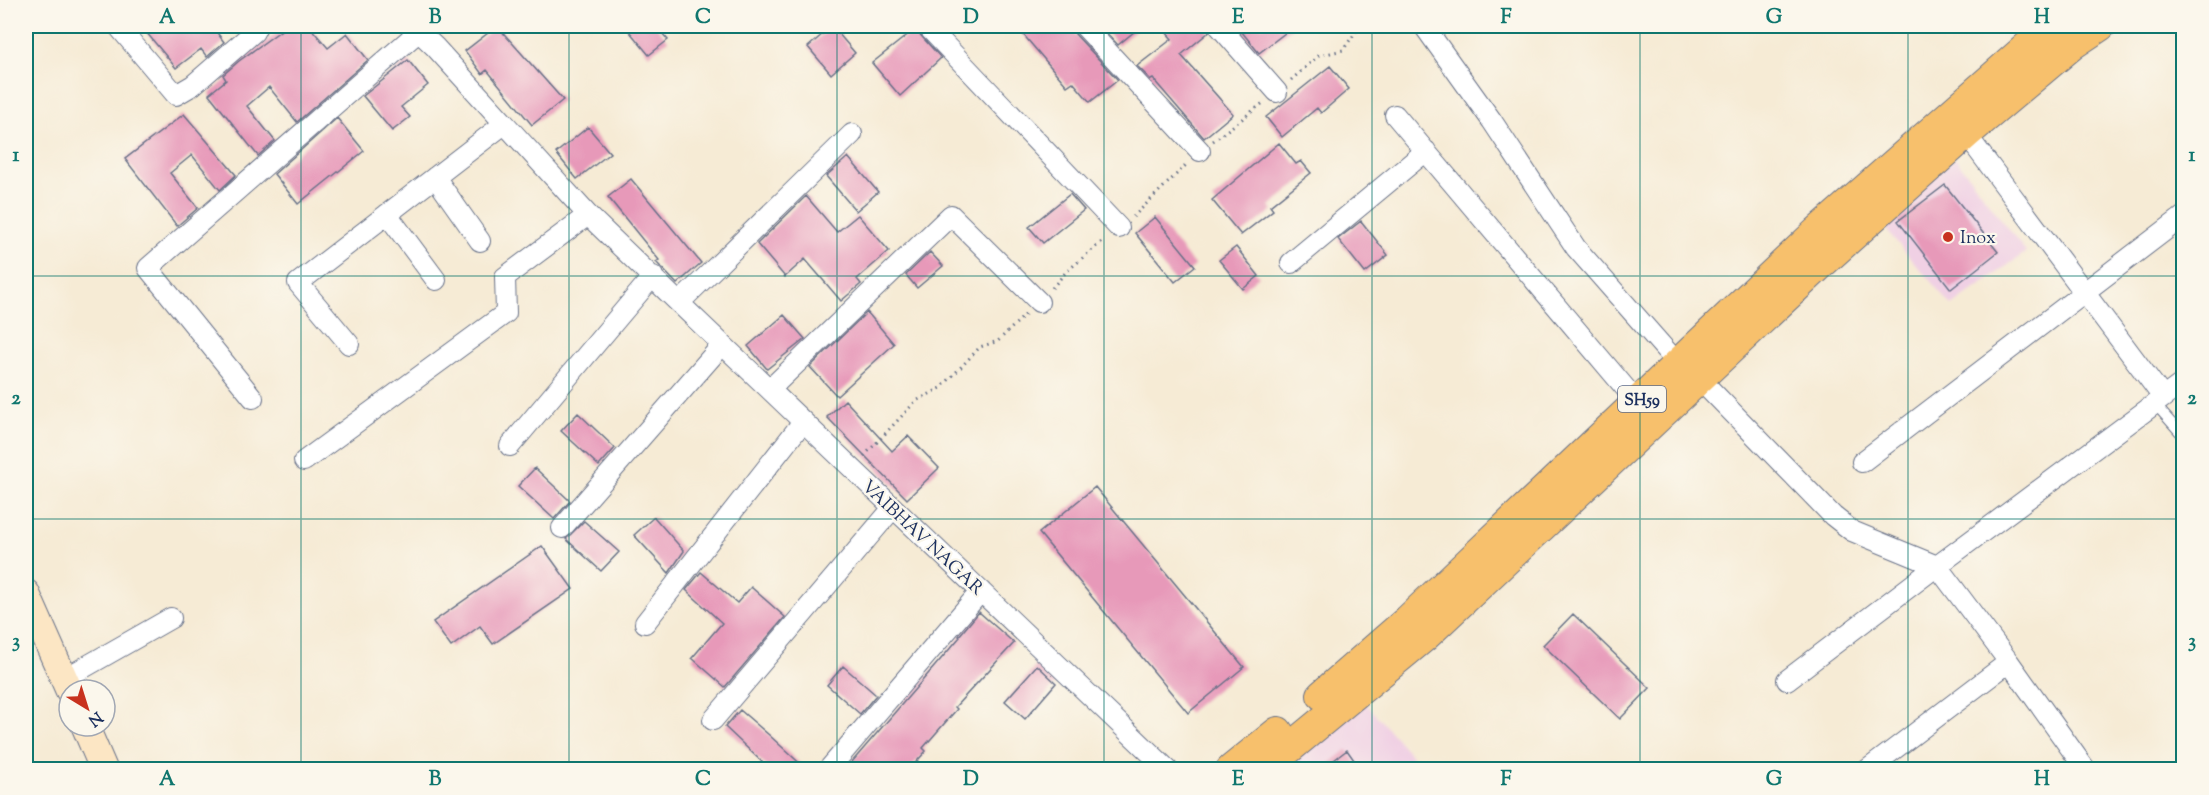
<svg xmlns="http://www.w3.org/2000/svg" width="2209" height="795" font-family="'Sorts Mill Goudy',serif">
<style>
.built{fill:#f0d0e4}
.building{fill:#e799b9}
.lines{fill:none;stroke-linecap:round;stroke-linejoin:round}
.lane-casing{stroke:#687188;stroke-width:11}
.street-casing{stroke:#687188;stroke-width:22}
.secondary-casing{stroke:#687188;stroke-width:29}
.primary-casing{stroke:#687188;stroke-width:32}
.path{stroke:#687188;stroke-width:3;stroke-dasharray:1.5 4.5;stroke-linecap:butt}
.lane{stroke:#fff;stroke-width:9}
.street{stroke:#fff;stroke-width:20}
.secondary{stroke:#fce6c4;stroke-width:27}
.primary{stroke:#f7c06c;stroke-width:30}
.grid{fill:none;stroke:#0f766e;stroke-width:1.5;stroke-opacity:0.55}
.poi-dot{fill:#c8321e;stroke:#fbf7ec;stroke-width:2}
.labels{text-anchor:middle;stroke-width:4.5;stroke-linejoin:round;paint-order:stroke}
.shield{fill:#fbf7ec;stroke:#5e6b89;stroke-width:1.5}
.shield-label{font-size:16px;font-weight:bold;fill:#1b2f5e}
.poi-label{font-size:18px;fill:#1b2f5e;stroke:#fbf7ec;text-anchor:start}
.street-label{font-size:18px;fill:#1b2f5e;stroke:#fbf7ec}
.neatline{fill:none;stroke:#0f766e;stroke-width:2}
.grid-label{font-size:20px;text-anchor:middle;font-weight:bold;fill:#0f766e}
</style>
<rect width="100%" height="100%" fill="#fbf7ec"/>
<filter id="ink" filterUnits="userSpaceOnUse"><feTurbulence type="fractalNoise" baseFrequency=".0167" numOctaves="2"/><feDisplacementMap in="SourceGraphic" scale="12" xChannelSelector="R" yChannelSelector="G"/><feConvolveMatrix kernelMatrix="1 2 1 2 8 2 1 2 1" color-interpolation-filters="sRGB"/></filter>
<filter id="wash" filterUnits="userSpaceOnUse"><feTurbulence type="fractalNoise" baseFrequency=".008" numOctaves="4" result="noise"/><feDisplacementMap in="SourceGraphic" scale="24" xChannelSelector="R" yChannelSelector="G"/><feGaussianBlur stdDeviation="1.35" result="paint"/><feColorMatrix in="noise" values="0 0 0 0 0 0 0 0 0 0 0 0 0 0 0 0 0 1.4 0 .05"/><feComposite in="paint" operator="in"/></filter>
<g filter="url(#wash)">
<rect width="100%" height="100%" fill="#f6ebd5"/>
<!-- built -->
<path class="built" d="M1955 158 2026 252 1952 306 1882 225Z
M1361 698 1424 770H1280Z"/>
<g id="blocks">
<!-- building -->
<path class="building" d="M141 26H212L224 42 207 57 201 49 176 68Z
M287 26H309L328 48 347 33 368 60 297 122 269 87 247 106 275 141 258 156 209 94 226 80 223 75 239 61Z
M497 26 563 100 532 125 487 70 482 74 465 51Z
M625 26H656L668 40 649 55Z
M832 26 855 53 831 74 808 47Z
M1016 26H1072L1075 34 1118 80 1090 102 1073 82 1067 86Z
M1100 26H1141L1118 45Z
M1161 26H1207L1209 32 1181 55 1233 114 1204 138 1153 79 1151 80 1137 66 1172 39Z
M1237 26H1294L1259 53Z
M915 29 941 58 900 96 872 63Z
M408 60 428 85 401 107 410 117 392 131 363 96Z
M1330 66 1349 89 1321 113 1317 108 1282 137 1266 117Z
M184 114 236 175 220 190 192 155 170 173 198 208 177 226 125 159Z
M337 118 364 151 298 204 274 174Z
M588 127 610 153 577 179 556 153Z
M1279 143 1296 164 1301 161 1311 173 1270 206 1273 210 1241 235 1212 200Z
M848 157 878 192 856 211 826 176Z
M631 179 701 263 677 284 656 262 659 260 608 197Z
M1945 185 1998 252 1951 289 1898 221Z
M1070 194 1084 210 1043 243 1029 227Z
M806 196 837 232 858 215 889 251 857 279 861 284 841 301 805 259 785 277 757 244Z
M1155 217 1195 266 1175 282 1135 233Z
M1361 221 1388 255 1365 273 1338 239Z
M1236 247 1259 276 1243 289 1219 260Z
M930 252 943 266 917 288 906 275Z
M867 312 894 344 837 396 810 367Z
M784 315 805 339 767 369 748 346Z
M845 400 892 451 908 436 939 468 907 499 827 417Z
M578 413 615 448 599 466 561 431Z
M535 468 570 501 554 519 518 486Z
M1095 487 1244 667 1188 713 1039 533Z
M654 517 684 551 669 573 634 535Z
M584 521 619 552 601 571 566 539Z
M542 546 573 589 493 644 480 626 451 647 433 622Z
M701 572 737 603 751 587 785 617 725 687 692 658 722 623 686 590Z
M979 612 1014 643 955 707 957 709 923 748 926 751 909 770H845L960 637 959 636Z
M1573 614 1650 688 1620 719 1543 645Z
M1037 665 1056 683 1025 719 1005 701Z
M843 666 876 695 860 714 827 685Z
M740 710 769 735 807 770H770L761 761 725 727Z
M1347 750 1361 770H1321Z"/>
</g>
</g>
<g filter="url(#ink)">
<use href="#blocks" fill-opacity="0" stroke="#687188" stroke-width="1.5"/>
<g class="lines">
<defs>
<path id="lane" d="M2154 403 2184 437"/>
<path id="street" d="M118 26 176 95 193 85 254 32 257 26
M413 26 435 47 588 215 679 303 852 134
M927 26 1119 228
M1084 26 1200 151
M1219 26 1277 92
M1424 26 1492 121 1576 248 1679 365
M1395 115 1638 403
M1966 134 2162 396
M435 177 480 241
M387 214 436 280
M1291 263 1426 151
M679 303 1168 770
M349 344 298 283 504 124
M1699 378 1833 516 1852 531 1937 566 1787 680
M770 389 951 215 1039 302
M253 398 148 268 418 32
M510 446 653 276
M304 461 506 313 505 277 588 215
M1862 462 2184 216
M562 528 722 345
M645 623 802 423
M2009 662 2086 770
M64 679 171 618
M713 720 893 508
M828 770 981 591
M1867 770 2009 662 1937 566 2184 382"/>
<path id="secondary" d="M26 593 69 690
M85 726 104 770"/>
<path id="primary" d="M1322 695 1408 620 1817 232 2051 26
M1231 770 1278 732
M1263 770 1424 637 1822 263 1966 134 2073 44 2100 26"/>
</defs>
<!-- lane casing -->
<use href="#lane" class="lane-casing"/>
<!-- street casing -->
<use href="#street" class="street-casing"/>
<!-- secondary casing -->
<use href="#secondary" class="secondary-casing"/>
<!-- primary casing -->
<use href="#primary" class="primary-casing"/>
<!-- path -->
<path class="path" d="M1291 80 1318 56 1343 50 1360 26
M1213 141 1263 103
M1133 217 1188 163
M1052 288 1066 272 1104 240
M864 456 916 401 941 388 980 347 998 341 1026 314"/>
<!-- lane -->
<use href="#lane" class="lane"/>
<!-- street -->
<use href="#street" class="street"/>
<!-- secondary -->
<use href="#secondary" class="secondary"/>
<!-- primary -->
<use href="#primary" class="primary"/>
</g>
</g>
<!-- grid -->
<path class="grid" d="M301 26V770M569 26V770M837 26V770M1104 26V770M1372 26V770M1640 26V770M1908 26V770M26 276H2184M26 519H2184"/>
<!-- markers -->
<circle class="poi-dot" cx="1948" cy="237" r="6"/>
<g class="labels">
<!-- shield labels -->
<rect class="shield" x="1618" y="386" width="48" height="26" rx="4.5"/>
<g class="shield-label">
<text x="1642" y="405">SH59</text>
</g>
<!-- poi labels -->
<g class="poi-label">
<text x="1960" y="243">Inox</text>
</g>
<!-- street labels -->
<g class="street-label">
<text transform="translate(923 537) rotate(43)" y="6">VAIBHAV NAGAR</text>
</g>
</g>
<!-- margin -->
<rect width="2209" height="795" fill="none" stroke="#fbf7ec" stroke-width="66"/>
<!-- north arrow -->
<g transform="translate(87 708) rotate(142)"><circle r="28" fill="#fbf7ec" stroke="#a1a7b3" stroke-width="1.5"/>
<path d="M0-4.5L10 22L0 15L-10 22Z" fill="#c8321e"/>
<text y="-9" font-size="16" font-weight="bold" text-anchor="middle" fill="#1b2f5e">N</text>
</g>
<rect x="33" y="33" width="2143" height="729" class="neatline"/>
<g class="grid-label">
<text x="167" y="23">A</text>
<text x="435" y="23">B</text>
<text x="703" y="23">C</text>
<text x="971" y="23">D</text>
<text x="1238" y="23">E</text>
<text x="1506" y="23">F</text>
<text x="1774" y="23">G</text>
<text x="2042" y="23">H</text>
<text x="16" y="161">1</text>
<text x="2192" y="161">1</text>
<text x="16" y="404">2</text>
<text x="2192" y="404">2</text>
<text x="16" y="647">3</text>
<text x="2192" y="647">3</text>
<text x="167" y="785">A</text>
<text x="435" y="785">B</text>
<text x="703" y="785">C</text>
<text x="971" y="785">D</text>
<text x="1238" y="785">E</text>
<text x="1506" y="785">F</text>
<text x="1774" y="785">G</text>
<text x="2042" y="785">H</text>
</g>
</svg>
